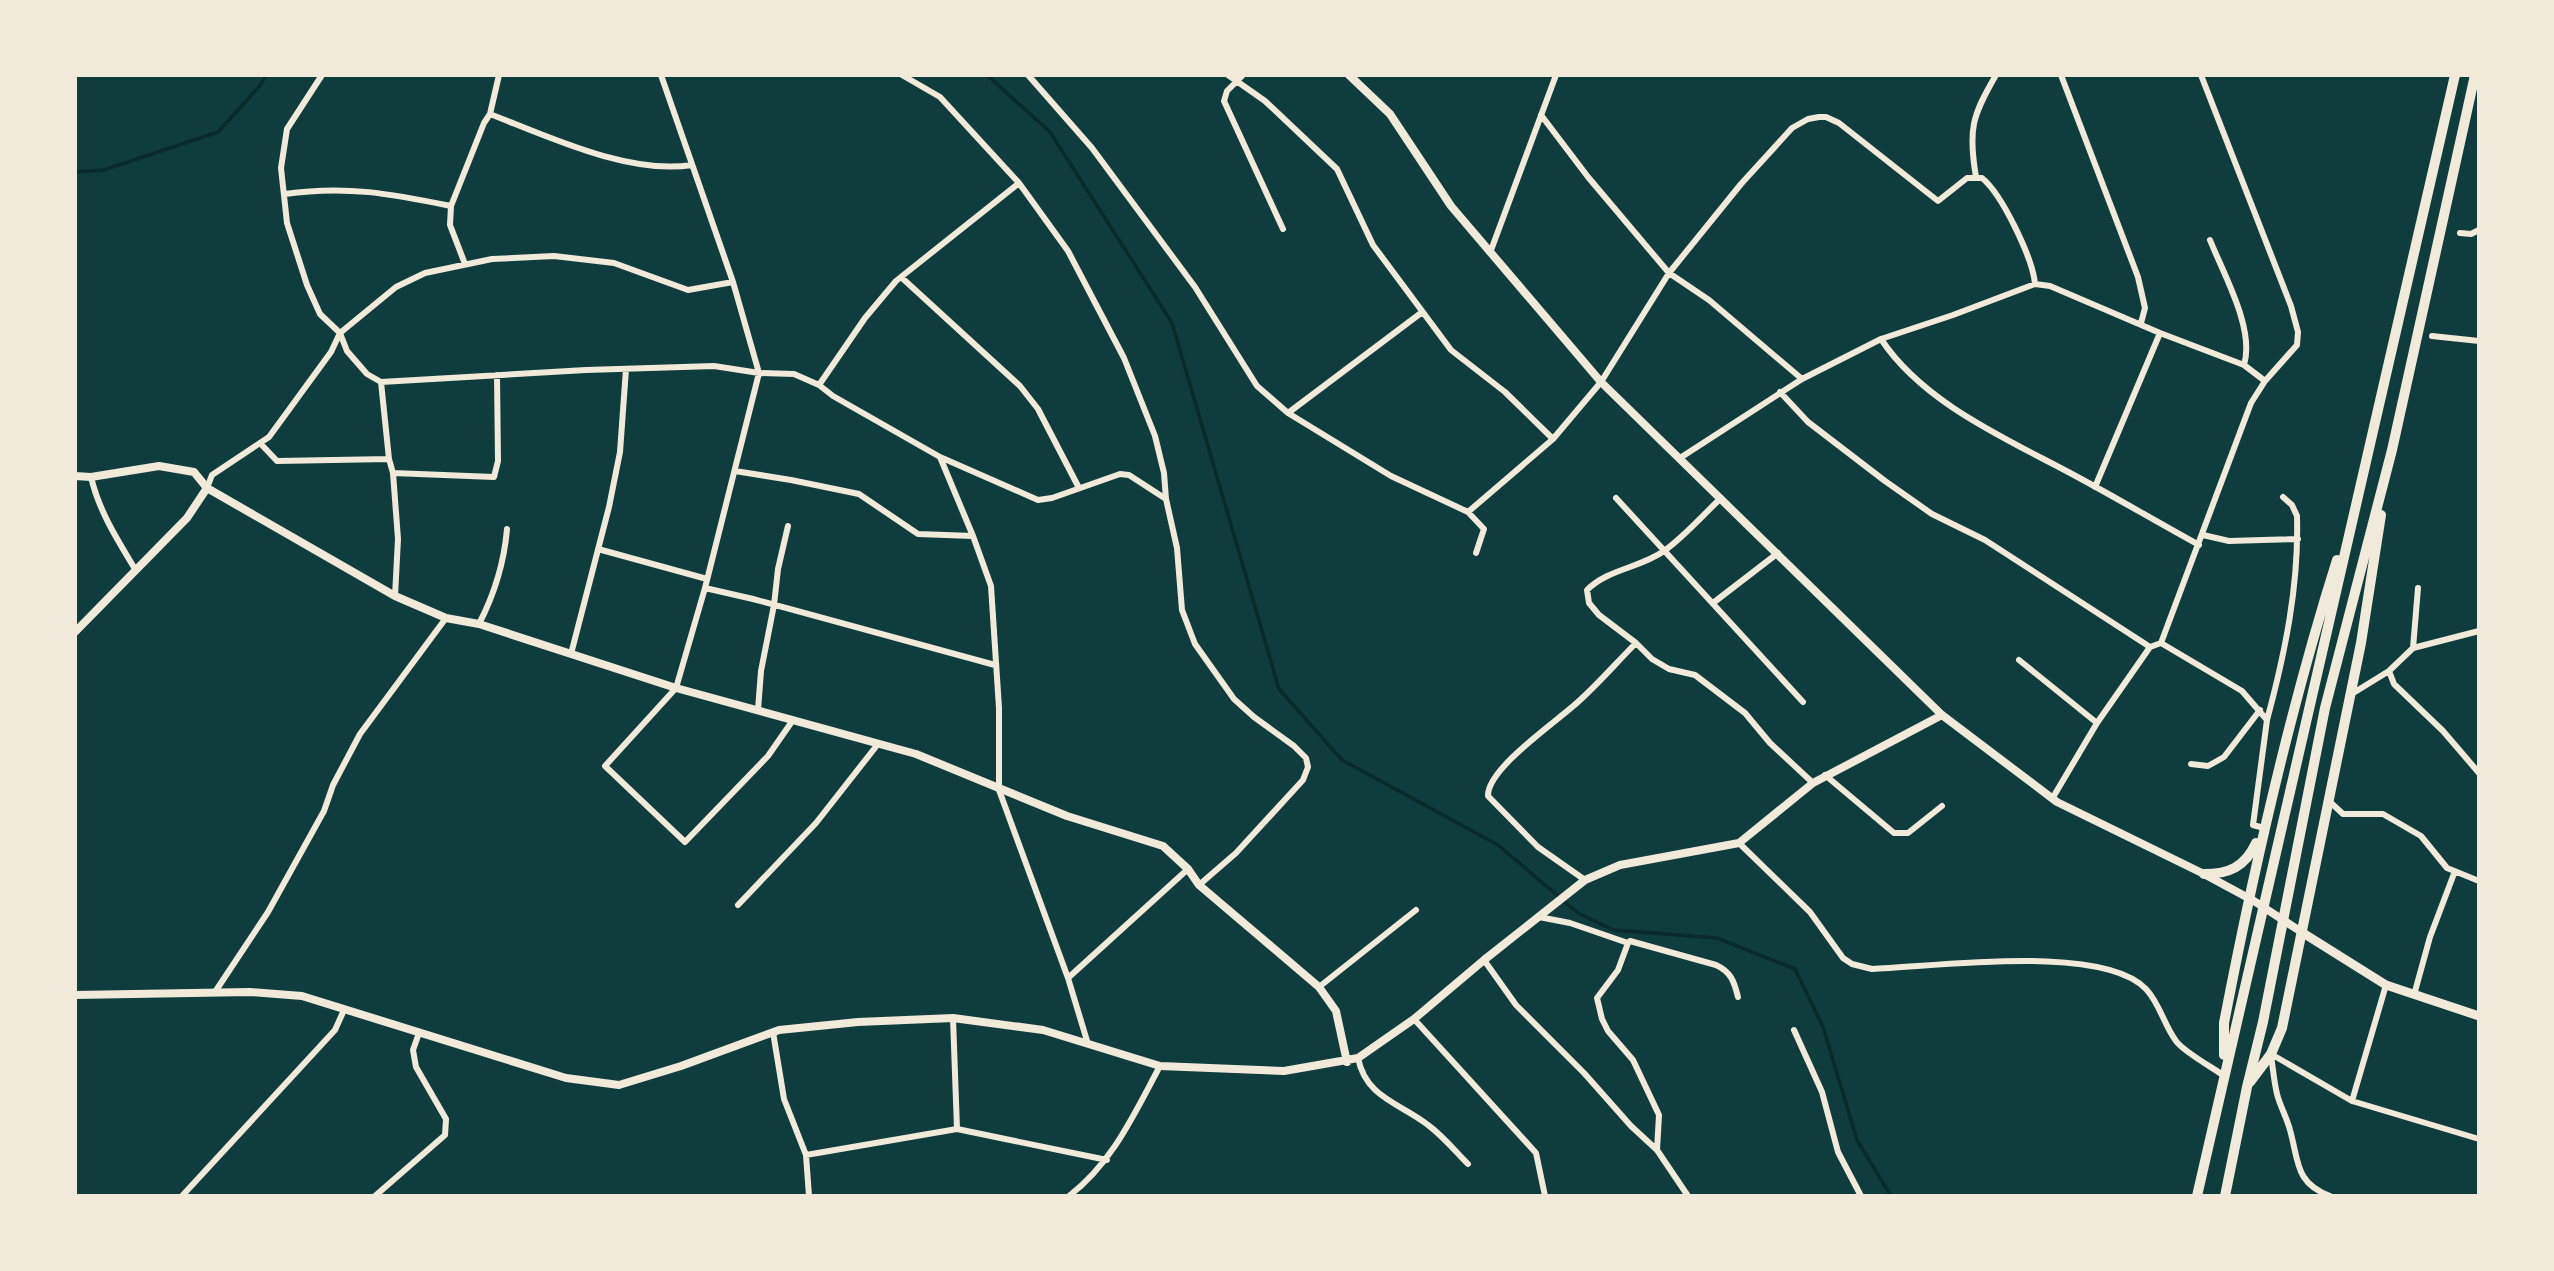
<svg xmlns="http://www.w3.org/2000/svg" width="2554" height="1271" font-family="Ubuntu,sans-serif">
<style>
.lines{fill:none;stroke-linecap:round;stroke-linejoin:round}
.stream{stroke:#0a2a2b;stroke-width:3.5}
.minor{stroke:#f1e9da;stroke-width:6}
.tertiary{stroke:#f1e9da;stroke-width:8}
.secondary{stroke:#f1e9da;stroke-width:9}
.trunk{stroke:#f1e9da;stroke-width:10}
</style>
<rect width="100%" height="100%" fill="#0f3d3e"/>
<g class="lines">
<!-- stream -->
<path class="stream" d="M987 75 1050 132 1172 323 1279 689 1342 760 1498 845 1578 913 1613 930 1717 938 1795 969 1823 1027 1857 1140 1891 1196
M75 172 104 170 218 132 258 88 267 75"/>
<!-- minor -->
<path class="minor" d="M322 75 287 129 281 168 287 223 307 285 320 314 340 333 347 351 367 374 381 382 389 459 393 473 398 539 395 596
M661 75 733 282
M902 75 940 97 1019 183 1068 251 1124 358 1155 436 1164 473 1166 499 1177 548 1182 610 1195 644 1234 699 1254 717 1294 746 1306 758 1308 767 1303 780 1236 853 1199 885
M1028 75 1092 148 1195 287 1257 386 1288 413 1391 476 1468 512 1484 529 1476 553
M1228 75 1265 101 1337 169 1373 245 1451 350 1505 392 1553 439
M1243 75 1227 91 1224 101 1283 229
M2061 75 2138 277 2145 308 2141 323
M490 114C549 137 629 175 692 165
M1541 115 1588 177 1669 273 1709 300 1802 379
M1976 177C1968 130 1972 116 1996 75
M285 194C346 185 392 194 451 206
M2460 233 2471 234 2479 230
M2210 240C2224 275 2255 329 2244 365
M1490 253 1556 75
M465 264 450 225 451 206 484 123 490 114 499 75
M901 277 1020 386 1038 409 1079 488
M2432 336 2479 341
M1881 339C1923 403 2007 439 2072 474 2115 497 2157 522 2199 545
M381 382 586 370 714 366 759 373 794 374 819 385 833 396 940 457 973 536 991 586 999 708V790L1068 978 1088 1044
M819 385 865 318 896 281 1019 183
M1780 392 1808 422 1885 481 1932 514 1985 540 2150 647 2161 643 2242 691 2267 720 2253 825 2264 828
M1288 413 1421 313
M260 443 277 461 389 459
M940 457 1038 500 1052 498 1120 474 1129 475 1166 499
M1680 458 1802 379 1881 339 1953 315 2035 284 2050 286 2160 333 2244 365 2265 381
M735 471 791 480 859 494 918 534 973 536
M393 473 494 477 498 461 497 375
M91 477C99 511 117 539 135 569
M2095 487 2160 333
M207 488 212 475 269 437 331 352 340 333 396 287 425 273 492 259 554 256 614 263 688 290 733 282 759 373 705 588 676 688 605 766 685 842 768 756 793 720
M1616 498 1803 702
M1721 498C1703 515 1684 537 1664 551 1640 568 1608 569 1587 590L1589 603 1599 615 1636 643 1652 659 1669 669 1695 675 1745 713 1770 743 1813 783
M1468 512 1553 439 1601 382 1669 273 1741 184 1792 128 1808 119 1819 117H1826L1839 123 1938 201 1967 178H1982C2002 194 2033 259 2035 284
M2203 535 2229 541 2298 539
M598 549 707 579
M705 588 753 599 995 665
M1713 603 1778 553
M479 624C495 593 504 564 507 529
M2161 643 2251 403 2265 381 2297 345 2298 332 2291 306 2201 75
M2413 648 2418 588
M571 654 609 507 620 452 626 369
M2019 660 2097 723
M2389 671 2394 684 2443 731 2479 773
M2350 695 2389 671 2413 648 2479 631
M758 710 761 671 774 605 778 569 788 526
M2267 720C2285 653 2299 586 2297 516L2292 505 2283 497
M2191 764 2208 766 2224 757 2260 710
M1825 775 1894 833H1908L1942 806
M2052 799 2097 723 2150 647
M2329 801 2343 814H2383L2421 836 2447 868 2479 881
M1739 843 1810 912 1843 958 1852 964 1872 969C1935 967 2102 943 2146 989 2160 1004 2164 1025 2176 1041 2184 1052 2210 1066 2223 1075
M1585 880 1538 847 1488 796C1487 768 1559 720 1579 701 1599 683 1617 662 1636 643
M738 905 816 823 878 744
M1539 917 1570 923 1628 943 1630 941 1716 965C1731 972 1734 981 1738 997
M1628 943 1618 970 1597 998 1602 1019 1608 1031 1633 1060 1659 1115 1657 1150
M1484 960 1516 1005 1584 1073 1631 1126 1657 1150 1688 1196
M1068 978 1188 869
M2386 985 2352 1101 2479 1139
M1319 987 1416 910
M215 992 268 912 324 811 333 785 360 734 446 618
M2414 995 2430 937 2455 871
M953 1018 957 1129
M1414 1019 1536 1153 1545 1196
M1794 1030 1822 1092 1838 1152 1861 1196
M773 1032 784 1099 806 1155 809 1196
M2271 1054 2352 1101
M2271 1056C2273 1068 2274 1082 2277 1094 2280 1106 2287 1118 2290 1130 2299 1162 2295 1183 2330 1196
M1358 1058C1366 1098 1400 1103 1428 1125 1443 1136 1455 1151 1468 1164
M806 1155 957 1129 1107 1160
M182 1196 335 1030 344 1010
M375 1196 445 1135 446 1119 416 1067 413 1050 419 1033
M1069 1196C1113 1162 1134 1114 1160 1066"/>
<!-- tertiary -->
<path class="tertiary" d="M1349 75 1390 114 1451 206 1601 382 1942 715 2057 802 2204 874 2254 901 2303 933
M75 476 91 477 159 466 194 472 207 488 395 596 446 618 479 624 676 688 916 754 1067 816 1163 846 1188 869 1199 885 1319 987 1336 1011 1347 1062
M75 632 187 518 207 488
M75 995 250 992 302 996 566 1078 619 1085 681 1066 779 1030 858 1022 953 1018 1043 1030 1160 1066 1284 1071 1358 1058 1414 1019 1484 960 1585 880 1620 865 1739 843 1813 783 1942 715"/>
<!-- secondary -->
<path class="secondary" d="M2303 933 2386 985 2479 1016"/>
<!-- trunk -->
<path class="trunk" d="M2204 874C2229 874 2245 867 2256 843
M2224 1055V1023C2254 867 2289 712 2337 560
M2250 1082 2271 1054 2282 1028 2361 643 2381 515
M2197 1196 2455 75
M2225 1196 2247 1087 2263 1022 2325 708 2392 450 2475 75"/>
</g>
<!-- border -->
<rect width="2554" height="1271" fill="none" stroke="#f1e9da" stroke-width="154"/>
</svg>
